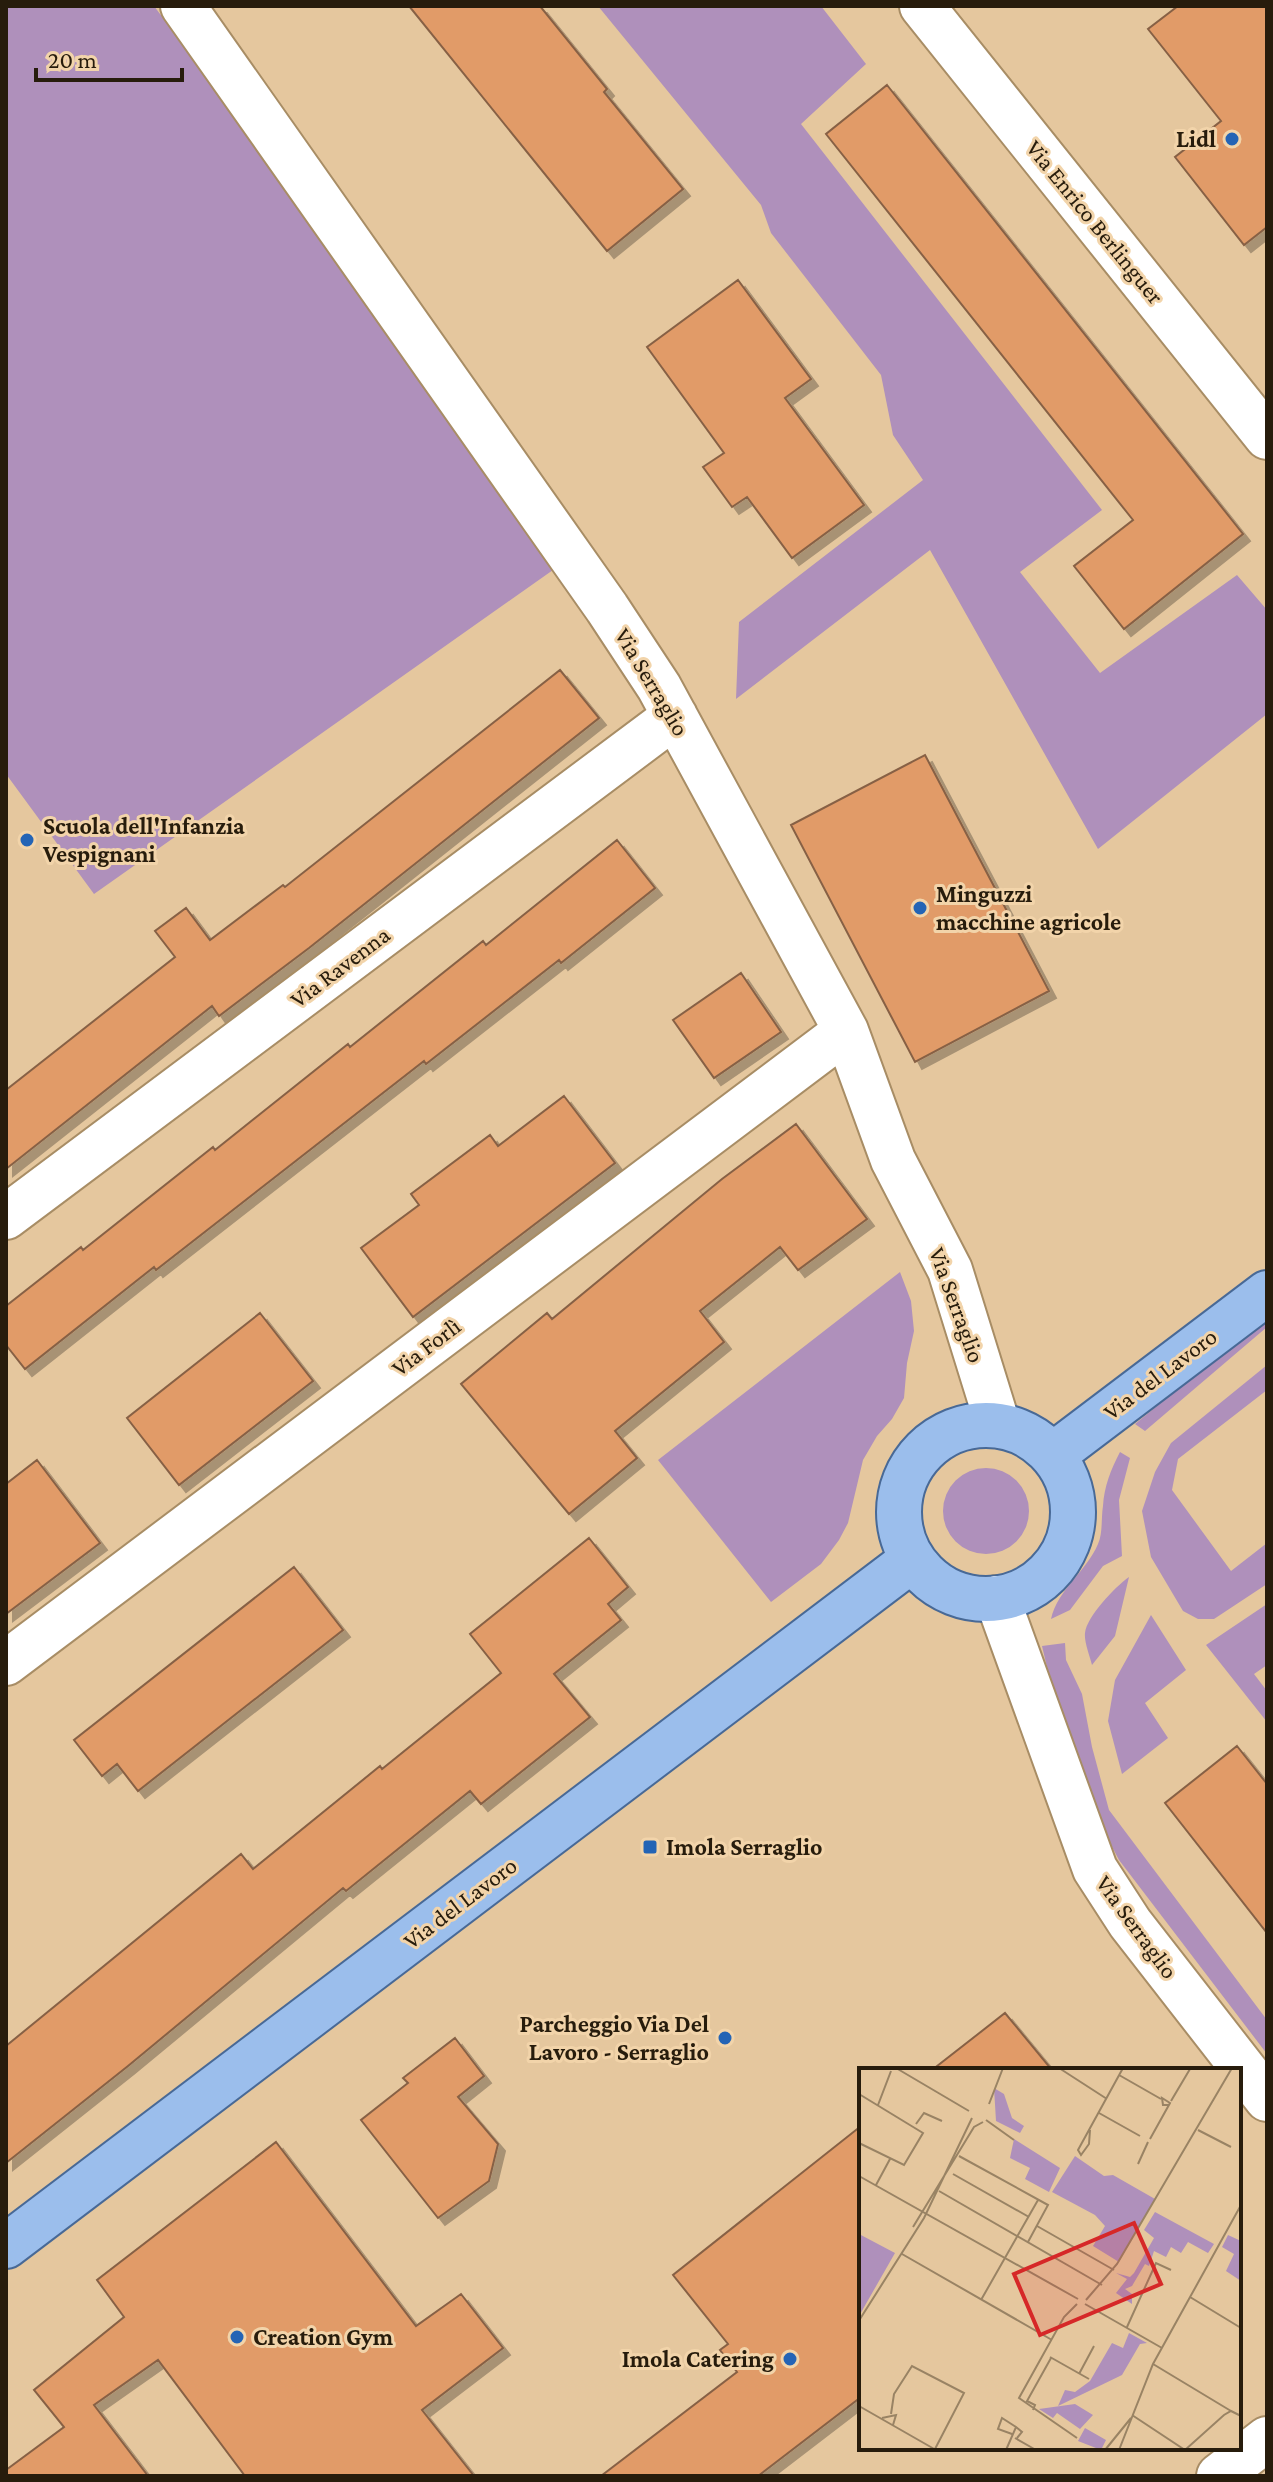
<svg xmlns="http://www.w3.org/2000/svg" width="1273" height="2482" font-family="'Crimson Pro',serif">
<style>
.green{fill:#af90bb}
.building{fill:#e19b67;stroke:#876145;stroke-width:2;filter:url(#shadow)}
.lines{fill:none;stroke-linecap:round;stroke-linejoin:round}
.minor-casing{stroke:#a88d65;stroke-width:48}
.major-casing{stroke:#486996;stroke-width:48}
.minor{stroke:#fff;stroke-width:44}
.major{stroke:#9bbeec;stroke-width:44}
.poi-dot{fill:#2464b5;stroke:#f2d4aa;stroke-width:3}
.labels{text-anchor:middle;stroke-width:6;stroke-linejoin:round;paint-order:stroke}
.poi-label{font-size:24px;font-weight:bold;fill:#271c0c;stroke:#f2d4aa;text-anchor:start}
.street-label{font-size:24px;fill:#271c0c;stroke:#f2d4aa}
.inset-road{fill:none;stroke:#998364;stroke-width:2}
.view{fill:#d62828;fill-opacity:0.15;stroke:#d62828;stroke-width:4}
.inset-edge{fill:none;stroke:#271c0c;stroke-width:4}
</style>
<defs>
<filter id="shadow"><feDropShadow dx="7" dy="7" stdDeviation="0" flood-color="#0004"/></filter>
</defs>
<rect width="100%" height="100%" fill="#e5c79e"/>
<!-- green -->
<path class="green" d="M6 6H154L570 558 94 894 6 774Z
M598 6H821L866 64 801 124 1102 510 1020 572 1100 673 1237 575 1267 610V714L1098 849 930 550 736 699 739 622 923 480 893 435 881 375 771 233 761 205Z
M900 1272 911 1301 914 1331 907 1363 904 1398 892 1419 877 1436 863 1460 848 1523 839 1540 821 1564 771 1602 658 1460Z
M1267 1316V1327L1145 1431 1135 1424Z
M1267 1365V1390L1178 1459 1172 1490 1231 1571 1267 1543V1584L1214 1619H1198L1183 1611 1151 1557 1142 1511 1155 1472 1171 1443Z
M1120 1452 1130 1458 1119 1500 1122 1556 1103 1566 1070 1610 1051 1619C1058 1589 1086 1572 1098 1544 1103 1533 1101 1518 1103 1506 1104 1487 1111 1469 1120 1452Z
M943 1511a43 43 0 1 1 86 0a43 43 0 1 1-86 0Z
M1129 1577 1115 1636 1092 1665C1090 1656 1084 1642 1085 1633 1087 1616 1115 1587 1129 1577Z
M1267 1604V1665L1254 1674 1267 1691V1722L1206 1645Z
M1151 1615 1186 1670 1145 1703 1168 1738 1122 1774 1108 1721 1115 1680Z
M1065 1643 1066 1660 1082 1694 1092 1747 1109 1810 1267 2020V2054L1119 1860 1099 1822 1058 1714 1042 1646Z"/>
<!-- building -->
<path class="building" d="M409 6H540L607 89 604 92 683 189 607 251Z
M1178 6H1267V227L1244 245 1175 157 1221 121 1148 29Z
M887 85 1243 534 1124 629 1074 566 1133 520 826 134Z
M738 280 811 379 785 398 864 505 792 558 747 497 732 507 703 467 724 453 647 347Z
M560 670 599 718 309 948 219 1016 212 1006 6 1169V1090L175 957 155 931 186 908 210 940 283 885 285 887Z
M925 755 1049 991 915 1062 791 825Z
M617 840 655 888 561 963 559 960 426 1064 424 1061 156 1270 154 1267 25 1369 6 1345V1306L81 1247 83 1250 213 1147 215 1150 348 1044 350 1047 483 941 486 945Z
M741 973 781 1032 714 1078 673 1020Z
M564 1096 615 1163 413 1317 361 1248 419 1205 411 1194 490 1135 498 1146Z
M796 1124 867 1219 798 1270 780 1247 700 1311 724 1342 615 1431 637 1458 569 1514 461 1384 547 1313 552 1319 722 1179Z
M260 1313 313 1381 179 1485 127 1418Z
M37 1460 100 1543 6 1614V1484Z
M589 1538 628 1587 608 1604 621 1620 554 1674 590 1717 481 1804 470 1791 346 1891 343 1888 128 2066 6 2163V2046L241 1854 253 1869 380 1766 382 1769 501 1673 470 1634Z
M294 1567 343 1630 138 1791 117 1764 102 1776 74 1740Z
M1237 1746 1267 1784V1933L1165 1803Z
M1005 2013 1052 2070H932Z
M455 2038 484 2076 458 2097 498 2144 489 2181 438 2218 361 2120 408 2083 403 2078Z
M861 2126V2397L758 2476H601L737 2372 720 2350 728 2344 673 2275Z
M276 2142 416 2326 461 2294 503 2348 422 2410 474 2476H245L158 2360 94 2405 148 2476H6V2470L64 2427 34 2390 124 2317 97 2280Z"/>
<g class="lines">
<defs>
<path id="minor" d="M183 6 607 608 659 687 846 1031 893 1160 950 1270 998 1425
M922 6 1267 437
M6 1217 675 716
M997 1598 1095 1869 1130 1923 1267 2099
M6 1663 846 1031
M1219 2476 1267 2439"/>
<path id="major" d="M899 1512a87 87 0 1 1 174 0a87 87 0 1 1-174 0Z
M1053 1455 1267 1293
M6 2246 913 1559"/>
</defs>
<!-- minor casing -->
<use href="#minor" class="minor-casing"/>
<!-- major casing -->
<use href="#major" class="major-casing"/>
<!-- minor -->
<use href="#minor" class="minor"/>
<!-- major -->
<use href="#major" class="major"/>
</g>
<!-- markers -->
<g class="poi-dot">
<circle cx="1232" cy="139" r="8"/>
<circle cx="27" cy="840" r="8"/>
<circle cx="920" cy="908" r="8"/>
<rect x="642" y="1839" width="16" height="16" rx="4"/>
<circle cx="725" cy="2038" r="8"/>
<circle cx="237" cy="2337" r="8"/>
<circle cx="790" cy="2359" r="8"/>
</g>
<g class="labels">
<!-- poi labels -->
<g class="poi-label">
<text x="1216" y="147" text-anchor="end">Lidl</text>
<text x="43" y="834">Scuola dell'Infanzia<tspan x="43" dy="28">Vespignani</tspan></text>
<text x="936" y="902">Minguzzi<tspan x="936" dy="28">macchine agricole</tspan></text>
<text x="666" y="1855">Imola Serraglio</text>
<text x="709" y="2032" text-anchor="end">Parcheggio Via Del<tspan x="709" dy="28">Lavoro - Serraglio</tspan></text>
<text x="253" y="2345">Creation Gym</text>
<text x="774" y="2367" text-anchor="end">Imola Catering</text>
</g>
<!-- street labels -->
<g class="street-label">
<text transform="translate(1095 222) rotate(51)" y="8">Via Enrico Berlinguer</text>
<text transform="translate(652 682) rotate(59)" y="8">Via Serraglio</text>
<text transform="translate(340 967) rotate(-37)" y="8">Via Ravenna</text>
<text transform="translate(957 1305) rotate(70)" y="8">Via Serraglio</text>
<text transform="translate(426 1347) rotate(-37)" y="8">Via Forlì</text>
<text transform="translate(1160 1374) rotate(-37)" y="8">Via del Lavoro</text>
<text transform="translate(460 1903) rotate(-37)" y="8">Via del Lavoro</text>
<text transform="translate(1137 1927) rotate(54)" y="8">Via Serraglio</text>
</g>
</g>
<!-- overview -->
<g transform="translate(859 2068)">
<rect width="382" height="382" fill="#e5c79e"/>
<path d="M135 20 145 26 153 50 165 58 161 65 137 53ZM155 71 201 100 190 124 166 111 171 100 151 90ZM216 88 245 108 254 107 296 131 260 194 234 178 246 158 236 147 193 124ZM296 144 355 176 349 185 329 174 322 185 312 179 307 189 295 183 290 198 286 196 273 218 266 221 273 226V236L257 225 268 211 257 205 271 209 275 205 295 170 285 162ZM0 166 36 185 0 248ZM369 167 382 173V213L367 203 375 186 363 179ZM270 265 288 275 281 276 263 307 199 338 206 322 216 324 231 313 253 275 264 280ZM216 336 234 347 221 361 198 345 194 350 180 341ZM226 360 247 372 242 382 219 373Z" fill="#af90bb"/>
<path class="inset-road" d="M37 0 110 43M200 0 248 31M260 7 302 31M0 26 64 65 45 97 0 75M312 33 331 1M130 36 144 0M19 37 32 3M240 45 281 68M127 52 155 72M57 56 65 45 83 53M231 62 230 76 222 87 219 82 264 0M339 62 372 79M291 71 311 35 303 30 304 37H310M100 88 189 137 169 174M279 96 289 74M94 106 170 149M0 108 219 231M17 117 31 91M80 123 243 217M178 158 255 202M54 159 115 59 124 54M43 186 193 272M331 229 382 260M122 232 179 132M227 232 258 196 373 0M226 236 303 280M1 251 65 150 113 50M268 259 297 195 312 202M191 289 230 311M294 296 372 343M220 306 235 278M0 338 77 382M174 342 176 337 168 333 192 290M32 346 35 326 53 298 105 325 76 381M273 347 326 382 365 347 372 343 382 348M23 350 37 347 34 357M153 366 139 361 143 350 157 359M156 370 177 382M218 370 160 330 205 249 218 236M147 382 157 359 163 364 158 370M246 382 272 350M260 382 294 296 382 137"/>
<path class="view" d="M275 155 302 216 181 267 155 206Z"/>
<rect width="382" height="382" class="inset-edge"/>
</g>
<!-- border -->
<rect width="1273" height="2482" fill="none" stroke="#271c0c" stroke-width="16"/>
<!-- scale -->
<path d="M36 68v12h146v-12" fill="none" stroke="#271c0c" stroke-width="4"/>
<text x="48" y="68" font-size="24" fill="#271c0c" stroke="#f2d4aa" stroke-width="6" paint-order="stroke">20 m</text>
</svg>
